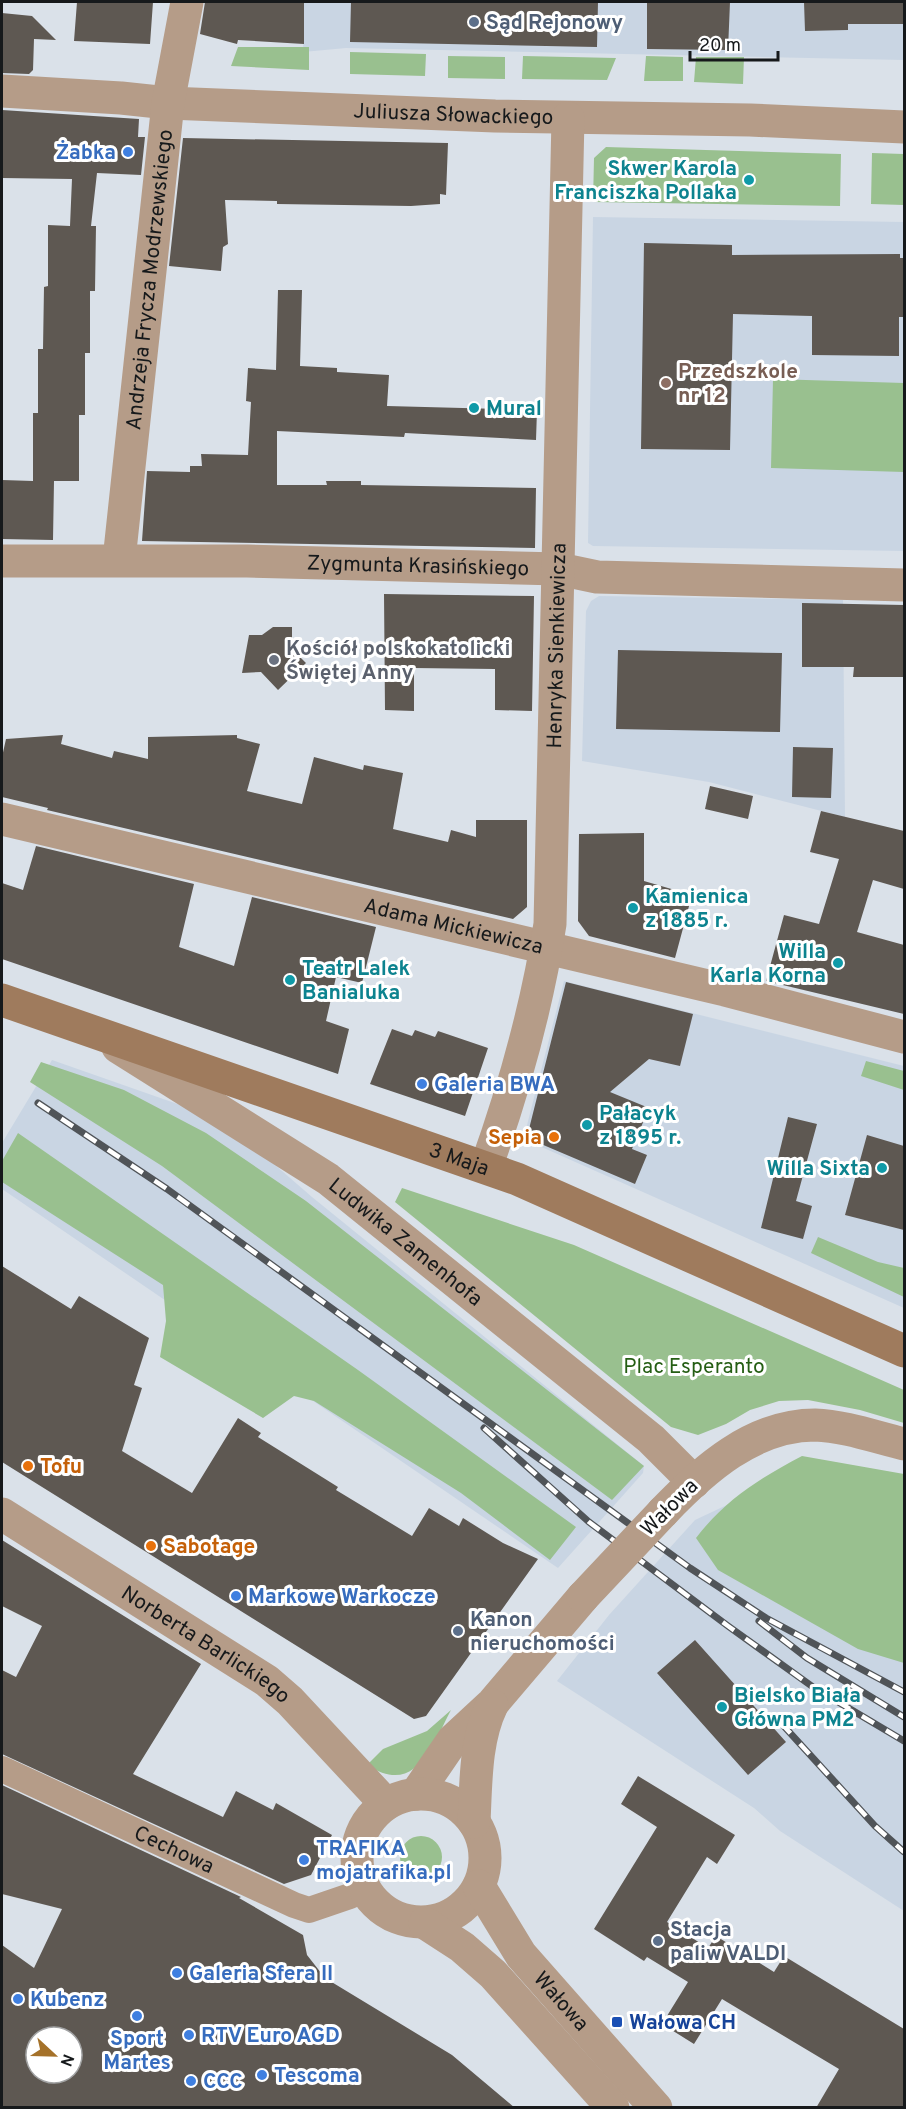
<svg xmlns="http://www.w3.org/2000/svg" width="906" height="2109" font-family="Overpass,sans-serif">
<style>
.built{fill:#c9d5e3}
.green{fill:#99c08f}
.building{fill:#5e5852;fill-rule:evenodd}
.lines{fill:none;stroke-linecap:round;stroke-linejoin:round}
.pedestrian{stroke:#b59c88;stroke-width:26}
.minor{stroke:#b59c88;stroke-width:33}
.tertiary{stroke:#b59c88;stroke-width:33}
.secondary{stroke:#9f7b5d;stroke-width:33}
.rail-casing{stroke:#505458;stroke-width:7}
.rail{stroke:#fff;stroke-width:4.5;stroke-dasharray:14;stroke-linecap:butt}
.tertiary-bridge{stroke:#b59c88;stroke-width:33}
.service-dot{fill:#5c6f8a;stroke:#fff;stroke-width:2}
.shop-dot{fill:#3f7fe0;stroke:#fff;stroke-width:2}
.culture-dot{fill:#0f9aa8;stroke:#fff;stroke-width:2}
.education-dot{fill:#8d6e63;stroke:#fff;stroke-width:2}
.worship-dot{fill:#6b7280;stroke:#fff;stroke-width:2}
.food-dot{fill:#e8710a;stroke:#fff;stroke-width:2}
.transit-dot{fill:#1a4fb4;stroke:#fff;stroke-width:2}
.labels{text-anchor:middle;stroke-width:6;stroke-linejoin:round;paint-order:stroke}
.service-label{font-size:21px;font-weight:bold;fill:#4e5e75;stroke:#fff;text-anchor:start}
.street-label{font-size:21px;fill:#16191b;stroke:#fff}
.shop-label{font-size:21px;font-weight:bold;fill:#366cbe;stroke:#fff;text-anchor:start}
.culture-label{font-size:21px;font-weight:bold;fill:#0d838f;stroke:#fff;text-anchor:start}
.education-label{font-size:21px;font-weight:bold;fill:#785e54;stroke:#fff;text-anchor:start}
.worship-label{font-size:21px;font-weight:bold;fill:#5b616d;stroke:#fff;text-anchor:start}
.food-label{font-size:21px;font-weight:bold;fill:#c56008;stroke:#fff;text-anchor:start}
.park-label{font-size:21px;fill:#255e14;stroke:#fff}
.transit-label{font-size:21px;font-weight:bold;fill:#164399;stroke:#fff;text-anchor:start}
</style>
<rect width="100%" height="100%" fill="#dae1e9"/>
<!-- built -->
<path class="built" d="M304 2H904V60L346 48 303 52Z
M593 217 904 222V551L593 546 588 543Z
M599 596 843 600 845 817 709 782 582 761 586 611 591 601Z
M564 981 904 1066V1308L528 1141 525 1133Z
M52 1060 223 1120 312 1197 644 1466 643 1473 558 1568 2 1189V1143Z
M812 1465 904 1513V1911L780 1831 754 1808 557 1681 609 1615 695 1520Z"/>
<!-- green -->
<path class="green" d="M238 47H309V70L231 66Z
M350 52 426 54 425 76 350 74Z
M448 56 505 57V79L448 78Z
M523 56 616 58 607 80 522 79Z
M646 56 683 57V81H644Z
M696 57H744L743 84 694 82Z
M606 147 841 154 840 206 593 202 594 158Z
M872 153 904 154V205L871 204Z
M773 379 904 383V472L771 468Z
M866 1061 904 1071V1090L861 1076Z
M41 1062 124 1090 206 1133 306 1201 644 1466 612 1500 162 1166 30 1082Z
M18 1133 358 1370 576 1527 550 1560 461 1493 314 1401 294 1396 263 1418 160 1357 166 1321 163 1285 2 1182V1161Z
M402 1188 574 1245 904 1390V1423L860 1410 808 1400 779 1401 750 1410 726 1424 698 1435 671 1427 395 1202Z
M818 1237 878 1262 904 1268V1297L811 1253Z
M802 1456 904 1474V1663L858 1649 718 1570 696 1538C725 1500 760 1478 802 1456Z
M451 1710C432 1746 416 1797 367 1765L383 1749 427 1731Z
M400 1857a21 21 0 1 1 42 0a21 21 0 1 1-42 0Z"/>
<!-- building -->
<path class="building" d="M77 2H153L150 44 74 41Z
M205 2H304V44L238 40 237 44 200 34Z
M351 2H598L597 47 350 42Z
M647 2H730L728 50 647 49Z
M804 2H904V24H848V30L805 31Z
M2 13 32 16 56 40 34 39 33 70 29 74 2 73Z
M2 110 139 119 138 137H145L141 175 97 173 91 226H96L95 291H90V353H85V415H79V481H54L53 540 2 539V480L33 481V413H38V349H43L44 287 48 286V225L70 226 72 179 2 178Z
M183 138 448 143 446 195 440 194V204L411 206 277 204V201L225 200 228 244 223 247 221 271 169 266Z
M644 243 732 245V255L900 254V258H904V317H899V356L812 355V316L733 314 730 450 641 449Z
M278 290H302L300 366 337 368V372L389 375 387 406 537 410 536 440 405 433 404 437 277 431V485H327L326 481H361V485L536 488 535 548 142 541 147 471 190 472V466H202L201 454 248 455 251 402 246 401 248 368 276 370Z
M384 594 534 596 532 711 495 710V669L414 668V711L385 710Z
M802 603 904 605V677H853L854 667H802Z
M273 627H292V649L306 663 278 690 261 672 242 673 249 635H262Z
M618 650 782 653 780 732 616 729Z
M63 735 61 744 112 758 114 751 148 759V737L237 735V738L260 744 247 791 302 804 314 757 363 770 364 765 403 773 393 829 448 842 451 830 476 837V820H527V907L513 919 47 810 48 808 2 797V757L6 739Z
M793 747 833 748 831 798 792 797Z
M710 786 753 796 748 819 705 809Z
M821 811 904 831V889L873 880 857 932 904 945V1014L766 981 784 915 819 924 839 859 810 852Z
M644 833V881L692 895 675 958 589 936 578 921 579 834Z
M36 846 194 884 179 947 234 966 252 897 376 927 362 983 336 977 326 1021 349 1029 338 1074 2 959V883L23 890Z
M566 982 693 1014 680 1066 649 1059 610 1092 649 1108 632 1149 647 1155 635 1184 541 1144 540 1140 527 1137Z
M392 1029 412 1036 415 1030 435 1037 438 1031 488 1048 465 1116 370 1084Z
M788 1117 817 1124 796 1201 812 1206 803 1239 761 1228Z
M867 1135 904 1146V1230L845 1215Z
M2 1266 71 1309 79 1296 149 1338 134 1385 142 1388 122 1451 192 1493 238 1418 261 1433 258 1437 338 1487 336 1490 412 1536 429 1508 459 1526 463 1518 503 1543 538 1559 426 1716 414 1719 2 1462Z
M2 1540 201 1664 133 1774 223 1817 236 1791 273 1810 276 1803 332 1835 311 1875 284 1884 2 1754V1670L16 1677 42 1626 2 1606Z
M695 1640 786 1742 748 1775 657 1673Z
M638 1776 735 1835 717 1864 707 1857 667 1922 708 1948 716 1936 774 1972 784 1956 904 2029V2108H816L839 2069 722 1999 694 2044 662 2024 688 1982 647 1957 644 1961 594 1929 657 1827 621 1804Z
M2 1785 241 1897 239 1898 303 1935 307 1955 325 1978 452 2055 515 2108H2V1945L34 1968 62 1909 2 1894ZM36 2037H72V2073H36Z"/>
<g class="lines">
<!-- pedestrian -->
<path class="pedestrian" id="s1" d="M2 1769 294 1905 309 1910 350 1896"/>
<!-- minor -->
<g class="minor">
<path id="s2" d="M2 91 121 98 168 103 495 116 750 120 904 127"/>
<path id="s3" d="M119 560 168 103 187 2"/>
<path id="s4" d="M2 561H247L559 569 597 577 904 585"/>
<path id="s5" d="M2 819 725 990 904 1037"/>
<path id="s6" d="M486 1167C514 1089 537 1006 550 924L568 118"/>
<path id="s7" d="M2 1514 267 1681 290 1701 386 1804"/>
</g>
<!-- tertiary -->
<g class="tertiary">
<path id="s8" d="M118 1047 328 1179 651 1439 694 1482"/>
<path d="M663 1512C703 1470 753 1425 815 1425 845 1426 875 1437 904 1444"/>
<path d="M416 1794 453 1740 493 1703 583 1597"/>
<circle cx="421" cy="1858" r="64"/>
<path d="M474 1822C476 1783 475 1740 492 1705"/>
<path id="s9" d="M479 1886 521 1955 656 2108"/>
<path d="M425 1923 462 1947 493 1974 613 2108"/>
</g>
<!-- secondary -->
<path class="secondary" id="s10" d="M2 1000 517 1179 904 1351"/>
<defs>
<path id="rail" d="M38 1103 167 1189 690 1568 766 1618 904 1692
M484 1428 589 1522 728 1626 813 1687 904 1741
M759 1621 807 1658 904 1717
M781 1723 875 1826 904 1852"/>
</defs>
<!-- rail casing -->
<use href="#rail" class="rail-casing"/>
<!-- rail -->
<use href="#rail" class="rail"/>
<!-- tertiary-bridge -->
<path class="tertiary-bridge" d="M583 1597 663 1512"/>
</g>
<!-- markers -->
<g class="service-dot">
<circle cx="474" cy="22" r="6"/>
<circle cx="458" cy="1631" r="6"/>
<circle cx="658" cy="1941" r="6"/>
</g>
<g class="shop-dot">
<circle cx="128" cy="152" r="6"/>
<circle cx="422" cy="1084" r="6"/>
<circle cx="236" cy="1596" r="6"/>
<circle cx="304" cy="1860" r="6"/>
<circle cx="177" cy="1973" r="6"/>
<circle cx="18" cy="1999" r="6"/>
<circle cx="137" cy="2016" r="6"/>
<circle cx="189" cy="2035" r="6"/>
<circle cx="262" cy="2075" r="6"/>
<circle cx="191" cy="2081" r="6"/>
</g>
<g class="culture-dot">
<circle cx="749" cy="180" r="6"/>
<circle cx="474" cy="408" r="6"/>
<circle cx="633" cy="908" r="6"/>
<circle cx="838" cy="963" r="6"/>
<circle cx="290" cy="980" r="6"/>
<circle cx="587" cy="1125" r="6"/>
<circle cx="882" cy="1168" r="6"/>
<circle cx="722" cy="1707" r="6"/>
</g>
<circle class="education-dot" cx="666" cy="383" r="6"/>
<circle class="worship-dot" cx="274" cy="660" r="6"/>
<g class="food-dot">
<circle cx="554" cy="1137" r="6"/>
<circle cx="28" cy="1466" r="6"/>
<circle cx="151" cy="1546" r="6"/>
</g>
<rect class="transit-dot" x="611" y="2016" width="12" height="12" rx="3"/>
<g class="labels">
<!-- service labels -->
<g class="service-label">
<text x="486" y="29">Sąd Rejonowy</text>
<text x="470" y="1626">Kanon<tspan x="470" dy="24">nieruchomości</tspan></text>
<text x="670" y="1936">Stacja<tspan x="670" dy="24">paliw VALDI</tspan></text>
</g>
<!-- street labels -->
<g class="street-label">
<text dy="7" stroke="none"><textPath href="#s2" startOffset="452">Juliusza Słowackiego</textPath></text>
<text dy="7" stroke="none"><textPath href="#s3" startOffset="282">Andrzeja Frycza Modrzewskiego</textPath></text>
<text dy="7" stroke="none"><textPath href="#s4" startOffset="416">Zygmunta Krasińskiego</textPath></text>
<text dy="7" stroke="none"><textPath href="#s6" startOffset="530">Henryka Sienkiewicza</textPath></text>
<text dy="7" stroke="none"><textPath href="#s5" startOffset="464">Adama Mickiewicza</textPath></text>
<text dy="7" stroke="none"><textPath href="#s10" startOffset="484">3 Maja</textPath></text>
<text dy="7" stroke="none"><textPath href="#s8" startOffset="348">Ludwika Zamenhofa</textPath></text>
<text transform="translate(669 1507) rotate(-45)" y="7">Wałowa</text>
<text dy="7" stroke="none"><textPath href="#s7" startOffset="242">Norberta Barlickiego</textPath></text>
<text dy="7" stroke="none"><textPath href="#s1" startOffset="190">Cechowa</textPath></text>
<text dy="7" stroke="none"><textPath href="#s9" startOffset="142">Wałowa</textPath></text>
</g>
<!-- shop labels -->
<g class="shop-label">
<text x="116" y="159" text-anchor="end">Żabka</text>
<text x="434" y="1091">Galeria BWA</text>
<text x="248" y="1603">Markowe Warkocze</text>
<text x="316" y="1855">TRAFIKA<tspan x="316" dy="24">mojatrafika.pl</tspan></text>
<text x="189" y="1980">Galeria Sfera II</text>
<text x="30" y="2006">Kubenz</text>
<text x="201" y="2042">RTV Euro AGD</text>
<text x="137" y="2045" text-anchor="middle">Sport<tspan x="137" dy="24">Martes</tspan></text>
<text x="274" y="2082">Tescoma</text>
<text x="203" y="2088">CCC</text>
</g>
<!-- culture labels -->
<g class="culture-label">
<text x="737" y="175" text-anchor="end">Skwer Karola<tspan x="737" dy="24">Franciszka Pollaka</tspan></text>
<text x="486" y="415">Mural</text>
<text x="645" y="903">Kamienica<tspan x="645" dy="24">z 1885 r.</tspan></text>
<text x="826" y="958" text-anchor="end">Willa<tspan x="826" dy="24">Karla Korna</tspan></text>
<text x="302" y="975">Teatr Lalek<tspan x="302" dy="24">Banialuka</tspan></text>
<text x="599" y="1120">Pałacyk<tspan x="599" dy="24">z 1895 r.</tspan></text>
<text x="870" y="1175" text-anchor="end">Willa Sixta</text>
<text x="734" y="1702">Bielsko Biała<tspan x="734" dy="24">Główna PM2</tspan></text>
</g>
<!-- education labels -->
<g class="education-label">
<text x="678" y="378">Przedszkole<tspan x="678" dy="24">nr 12</tspan></text>
</g>
<!-- worship labels -->
<g class="worship-label">
<text x="286" y="655">Kościół polskokatolicki<tspan x="286" dy="24">Świętej Anny</tspan></text>
</g>
<!-- food labels -->
<g class="food-label">
<text x="542" y="1144" text-anchor="end">Sepia</text>
<text x="40" y="1473">Tofu</text>
<text x="163" y="1553">Sabotage</text>
</g>
<!-- park labels -->
<g class="park-label">
<text x="694" y="1373">Plac Esperanto</text>
</g>
<!-- transit labels -->
<g class="transit-label">
<text x="629" y="2029">Wałowa CH</text>
</g>
</g>
<!-- border -->
<rect width="906" height="2109" fill="none" stroke="#16191b" stroke-width="6"/>
<!-- north arrow -->
<g transform="translate(54 2055) rotate(112)"><circle r="28" fill="#ffffff" stroke="#a2a3a4" stroke-width="1.5"/>
<path d="M0-4.5L10 22L0 15L-10 22Z" fill="#a5722a"/>
<text y="-9" font-size="16" font-weight="bold" text-anchor="middle" fill="#16191b">N</text>
</g>
<!-- scale -->
<path d="M690 51v9h88v-9" fill="none" stroke="#16191b" stroke-width="3"/>
<text x="699" y="51" font-size="18" fill="#16191b" stroke="#ffffff" stroke-width="4.5" paint-order="stroke">20 m</text>
</svg>
